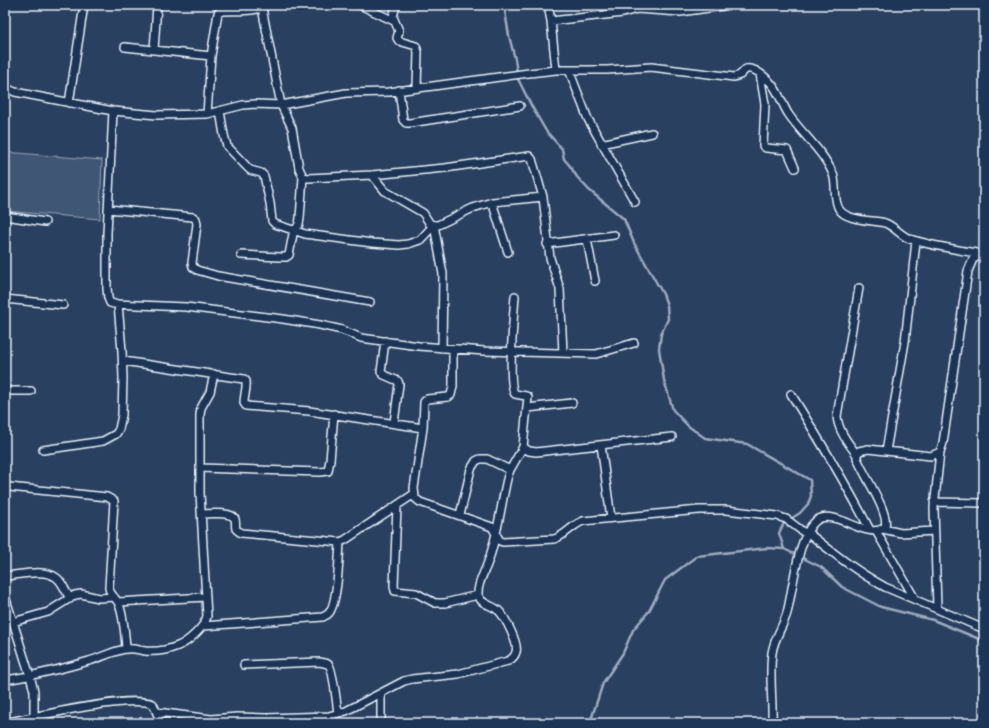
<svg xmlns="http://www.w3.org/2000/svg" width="989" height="728" font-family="Sriracha,sans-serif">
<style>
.green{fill:#415774;stroke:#94a4b6}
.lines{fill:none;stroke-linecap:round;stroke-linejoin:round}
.stream{stroke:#9dabbd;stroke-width:2.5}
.street-casing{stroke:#e8f1f8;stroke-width:10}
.street{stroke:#1d3557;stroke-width:7}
</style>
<rect width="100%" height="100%" fill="#294061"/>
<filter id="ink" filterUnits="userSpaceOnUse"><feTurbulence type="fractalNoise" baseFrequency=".025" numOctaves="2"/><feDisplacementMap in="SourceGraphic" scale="8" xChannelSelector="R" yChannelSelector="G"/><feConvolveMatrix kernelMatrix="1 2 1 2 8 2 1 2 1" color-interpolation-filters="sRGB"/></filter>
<g filter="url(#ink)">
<!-- green -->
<path class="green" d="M5 152 102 160 100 219 5 211Z"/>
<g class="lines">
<!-- stream -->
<path class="stream" d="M504 5 509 36 515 59 518 79 531 105 546 131 562 149 564 159 570 166 577 177 589 190 624 219 634 243 663 294 667 305 668 319 661 334 659 349 664 380 673 410 688 426 705 438 747 444 810 480 811 496 808 504 800 513 784 523 779 533 784 549
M590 723 603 683 623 653 633 630 649 611 665 580 697 556 767 548 784 549 821 567 842 587 881 607 933 620 984 641"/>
<defs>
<path id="street" d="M360 5 394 21
M396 5 393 17 399 31 397 38 399 41 416 46 418 52 417 88
M548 5 551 21 556 70
M262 8 281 105 292 128 299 168 303 177 308 178 372 175 445 168 529 156 532 159 543 197
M551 21 623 13 637 9 680 12 723 6
M125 47 211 56
M154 50 157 5
M569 70 588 119 635 202
M760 74 765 104 763 146 766 148 787 150 795 168
M5 86 8 89 15 92 113 111 157 115 207 114 243 105 255 104 281 105 346 93 389 92 529 73 556 70H607L651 67 734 77 740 75 746 69C754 67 764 76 769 81 779 90 782 105 789 115 803 135 823 151 833 174 837 185 833 199 839 209 846 221 873 220 885 223 894 226 901 236 910 239 932 246 959 250 982 254
M399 90 403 120 406 123H410L520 106
M69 103 84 5
M113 111 107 233V288L108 298 110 303 114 304 186 307 283 319 320 325 342 330 361 338 419 346 484 351 596 354 634 343
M220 111 224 135 227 146 246 166 250 170 261 173 264 176 270 203 272 221 275 224 305 234 372 243 399 245 408 244 420 240 434 225
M207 114 211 56 218 13 222 11C236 10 255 13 266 5
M601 144 652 133
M372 175 385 191 423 213 430 224 434 225H438L473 208 492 202 543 197 550 258 560 289 563 353
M492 202 508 252
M108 209 193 217 196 219 197 224 192 263 193 267 197 270 218 276 370 302
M5 216 45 222
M434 225 443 274 442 348
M587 239 595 281
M547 244 614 235
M241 255 280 257H286L289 255 293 234 299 224 300 218 303 177
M5 299 63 305
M385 341 381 372 384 375 398 381 399 384 394 423
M453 349V386L451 395 448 397 427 399 424 402 423 428 414 488 415 498 420 502 492 527 500 541 503 542 554 539C565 536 572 525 583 521L699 510H726L777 516 786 519 806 534
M123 361 244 379 246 381C247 389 244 395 244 403L246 406 309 411 423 428
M5 391H31
M791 394C819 439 846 483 870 530
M527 408 572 403
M601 445 611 518
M523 447 529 451 536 452 672 437
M43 450 103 441 116 434 119 429 122 415 123 378 122 351 118 304
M886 451 905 342 916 241
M857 455C849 444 838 431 837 416L859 288
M200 468 320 472 328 471 330 460 334 414
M9 487 107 497 114 501 109 588C110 595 116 598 119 604 124 618 125 634 126 648
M934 502 982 503
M397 506 394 586 395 591 416 593 435 603H445L478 595
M202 514C209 514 231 511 235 519 236 521 235 526 236 529L241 533 340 542 345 540 414 494
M460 515 471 469 476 461 480 459H487L510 470
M883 529 901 533 934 531
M876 531 915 599
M807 532C832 552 857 572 885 587L984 629
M5 576C19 575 45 568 57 578 63 583 66 592 70 599
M5 596 30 676 34 691V723
M118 602 206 597
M937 608 934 508 940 452
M13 622 48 612 75 595 81 594 99 598 114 597
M203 626 323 617C324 616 327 615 328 614 338 605 339 556 340 542
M244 665 320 662C323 663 327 663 329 665 333 669 337 706 338 713
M5 680C33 676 61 669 89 661 101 658 114 650 127 649 132 648 139 650 145 651 155 652 168 650 178 646 188 642 205 627 207 616L200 493V415L201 408 210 392 214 374
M157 712 211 719 237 717 266 718 329 716 346 711 404 681 412 679 458 674 508 661C512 659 515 656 516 652 519 644 505 617 499 611 493 605 479 604 478 594 477 583 486 570 489 559 498 533 501 505 507 479L510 470 523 447 528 397 526 396 515 394C507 385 514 311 515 296
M5 723C32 717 131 694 153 704L161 723
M381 723V693
M772 723C773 700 769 676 772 653 774 638 783 627 787 613 793 591 798 526 821 518 840 512 869 541 885 527 890 513 863 474 857 458V455L859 451 868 449 931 456 940 452 943 443 968 271 973 259 981 255"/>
</defs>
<!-- street casing -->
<use href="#street" class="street-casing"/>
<!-- street -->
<use href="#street" class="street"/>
</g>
</g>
<!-- margin -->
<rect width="989" height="728" fill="none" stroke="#1d3557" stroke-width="20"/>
<rect x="10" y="10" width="969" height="708" fill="none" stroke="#e8f1f8" stroke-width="1.5" filter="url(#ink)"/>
</svg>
